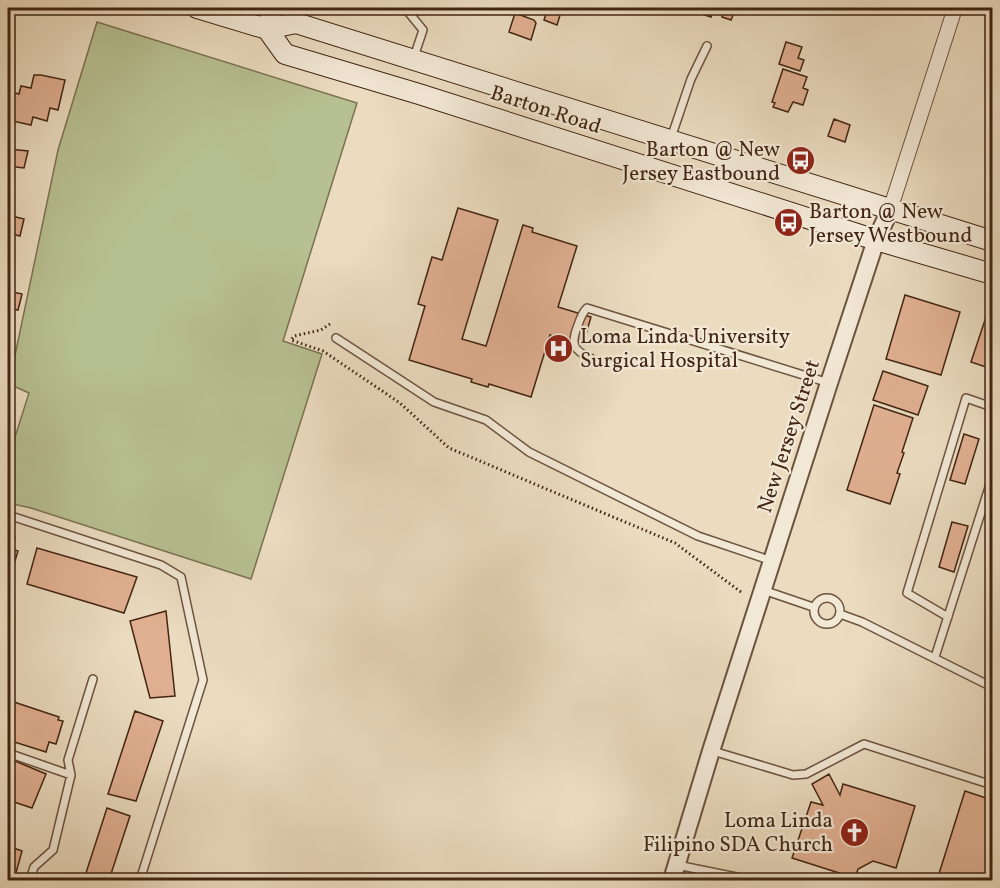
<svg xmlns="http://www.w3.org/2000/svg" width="1000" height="888" font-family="Vollkorn,serif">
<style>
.green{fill:#b7c092;stroke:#7c7252;stroke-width:1.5}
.building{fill:#e1b092;stroke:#422512;stroke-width:1.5}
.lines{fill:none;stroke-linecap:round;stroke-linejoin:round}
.service-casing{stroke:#6c533e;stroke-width:10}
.minor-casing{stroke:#6c533e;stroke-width:16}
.tertiary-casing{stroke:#6c533e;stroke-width:20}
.secondary-casing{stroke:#422512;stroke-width:22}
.path{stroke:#422512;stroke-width:3;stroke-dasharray:1.5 3;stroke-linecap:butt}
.service{stroke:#f2e8d6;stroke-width:7}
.minor{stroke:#f2e8d6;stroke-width:14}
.tertiary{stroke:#f2e8d6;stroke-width:16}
.secondary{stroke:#f2e8d6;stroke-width:20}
.labels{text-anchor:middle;stroke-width:4.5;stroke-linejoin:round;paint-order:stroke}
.street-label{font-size:21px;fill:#422512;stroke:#f2e8d6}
.poi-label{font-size:21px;fill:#422512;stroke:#f2e8d6;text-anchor:end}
</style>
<rect width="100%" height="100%" fill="#ebdcc0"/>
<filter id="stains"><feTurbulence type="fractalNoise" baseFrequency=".00333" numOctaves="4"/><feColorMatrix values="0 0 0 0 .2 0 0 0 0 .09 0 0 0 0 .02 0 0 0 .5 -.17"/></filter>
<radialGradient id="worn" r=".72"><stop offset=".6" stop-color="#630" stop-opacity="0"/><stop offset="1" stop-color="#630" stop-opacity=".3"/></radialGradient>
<!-- green -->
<path class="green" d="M97 22 357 103 283 341 322 354 251 579 31 508 8 503V459L29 393 9 384 58 150Z"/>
<!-- building -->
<path class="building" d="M548 8 562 9 557 25 544 20Z
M693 8H714L711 17 692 11Z
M725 8H736L731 20 722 17Z
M515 13 534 20 536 23 531 40 509 32Z
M786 42 802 47 798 58 804 60 800 71 779 64Z
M783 69 807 77 803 88 808 90 803 105 793 102 788 112 773 107 775 103 772 102Z
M34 75H41L65 80 58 110 50 108 47 121 33 117 31 125 8 120V91L19 94 21 86 31 88Z
M834 119 850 125 845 142 828 136Z
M8 149 28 151 24 168 8 166Z
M458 208 498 220 462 339 486 346 523 225 533 228 532 232 577 246 558 307 591 317 583 344 550 335 531 397 489 384 488 387 471 382 472 379 409 360 425 306 418 304 432 257 442 260Z
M8 215 24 219 20 236 8 233Z
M8 291 22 294 18 310 8 308Z
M905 295 960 312 941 375 886 359Z
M986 317 992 319V369L971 362Z
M883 371 928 386 918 415 873 400Z
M874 405 913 418 902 452 904 453 897 473 900 474 890 504 847 490Z
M964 434 979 439 965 484 950 480Z
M952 522 968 526 954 572 939 567Z
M8 536 15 538 12 549 18 551 11 574 8 573Z
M37 548 137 577 124 613 27 584Z
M166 611 175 696 150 698 130 621Z
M8 700 59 717 58 720 63 721 56 744 49 742 46 752 8 740Z
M135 711 163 721 136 801 108 794Z
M8 758 46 774 32 808 8 800Z
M829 774 840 795 843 784 915 806 896 868 873 861 858 869 855 878 792 858 811 802 823 805 812 784Z
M965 791 992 800V880H937Z
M107 808 130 816 109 880H98L85 876Z
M8 846 22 851 14 880 8 879Z"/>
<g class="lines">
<defs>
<path id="service" d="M405 8 423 30 414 57
M671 138 691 79 707 46
M336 338 434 402 486 420 529 452 698 536 772 561
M592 359C573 350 570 345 578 325 580 319 582 313 587 308L829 383
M8 515 161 565 181 577 203 680 140 880
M763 590 813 607
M814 611a13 13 0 1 1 26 0a13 13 0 1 1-26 0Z
M840 614 862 622 992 687
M948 617 907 593 966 398 992 407
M935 657 992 478
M713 751 793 775 806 774 864 744 992 785
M8 753 71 775
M677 865 751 880
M30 880 34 867 53 850 71 775 68 760 93 679"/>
<path id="minor" d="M890 210 955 8"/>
<path id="tertiary" d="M672 880 711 751 829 383 876 240 890 210"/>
<path id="secondary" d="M197 8 267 29 296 23 992 241
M267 29 285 54 419 94 876 240 992 274
M267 29 273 8"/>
</defs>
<!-- service casing -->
<use href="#service" class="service-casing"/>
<!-- minor casing -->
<use href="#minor" class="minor-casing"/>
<!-- tertiary casing -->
<use href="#tertiary" class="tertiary-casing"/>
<!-- secondary casing -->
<use href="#secondary" class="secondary-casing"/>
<!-- path -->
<path class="path" d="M330 324 321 330 294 336 291 340 323 351 400 403 449 448 675 543 741 592"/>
<!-- service -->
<use href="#service" class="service"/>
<!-- minor -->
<use href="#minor" class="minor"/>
<!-- tertiary -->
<use href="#tertiary" class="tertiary"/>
<!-- secondary -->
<use href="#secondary" class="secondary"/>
</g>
<!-- icons -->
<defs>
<symbol id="bus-disc" viewBox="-11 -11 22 22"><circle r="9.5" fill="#8f2418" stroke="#f2e8d6"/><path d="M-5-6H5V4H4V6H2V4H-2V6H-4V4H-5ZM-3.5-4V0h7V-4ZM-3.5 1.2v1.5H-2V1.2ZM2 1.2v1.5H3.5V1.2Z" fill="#fff"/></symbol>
<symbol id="hospital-disc" viewBox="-11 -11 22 22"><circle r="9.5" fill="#8f2418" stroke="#f2e8d6"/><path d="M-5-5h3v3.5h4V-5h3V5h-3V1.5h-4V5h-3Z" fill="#fff"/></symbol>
<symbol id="church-disc" viewBox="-11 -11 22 22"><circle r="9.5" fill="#8f2418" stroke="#f2e8d6"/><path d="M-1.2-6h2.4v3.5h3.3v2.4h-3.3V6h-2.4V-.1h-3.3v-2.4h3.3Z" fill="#fff"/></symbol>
</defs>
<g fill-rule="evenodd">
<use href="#bus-disc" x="784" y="144" width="33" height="33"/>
<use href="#bus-disc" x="772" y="206" width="33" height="33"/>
<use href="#hospital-disc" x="542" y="332" width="33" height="33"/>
<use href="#church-disc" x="838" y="816" width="33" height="33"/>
</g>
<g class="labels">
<!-- street labels -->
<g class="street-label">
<text transform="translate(546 109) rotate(18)" y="7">Barton Road</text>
<text transform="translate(788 436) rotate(-72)" y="7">New Jersey Street</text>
</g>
<!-- poi labels -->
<g class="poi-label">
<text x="780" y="156">Barton @ New<tspan x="780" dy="24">Jersey Eastbound</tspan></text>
<text x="809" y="218" text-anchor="start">Barton @ New<tspan x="809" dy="24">Jersey Westbound</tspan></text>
<text x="580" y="343" text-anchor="start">Loma Linda University<tspan x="580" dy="24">Surgical Hospital</tspan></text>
<text x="833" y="827">Loma Linda<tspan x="833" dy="24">Filipino SDA Church</tspan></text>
</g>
</g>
<!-- margin -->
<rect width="1000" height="888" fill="none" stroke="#ebdcc0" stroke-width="30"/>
<rect x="9" y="9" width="982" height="870" fill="none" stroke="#422512" stroke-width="3"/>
<rect x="15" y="15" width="970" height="858" fill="none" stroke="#422512" stroke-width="1.5"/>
<rect width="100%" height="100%" filter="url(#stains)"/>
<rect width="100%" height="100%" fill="url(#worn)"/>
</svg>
